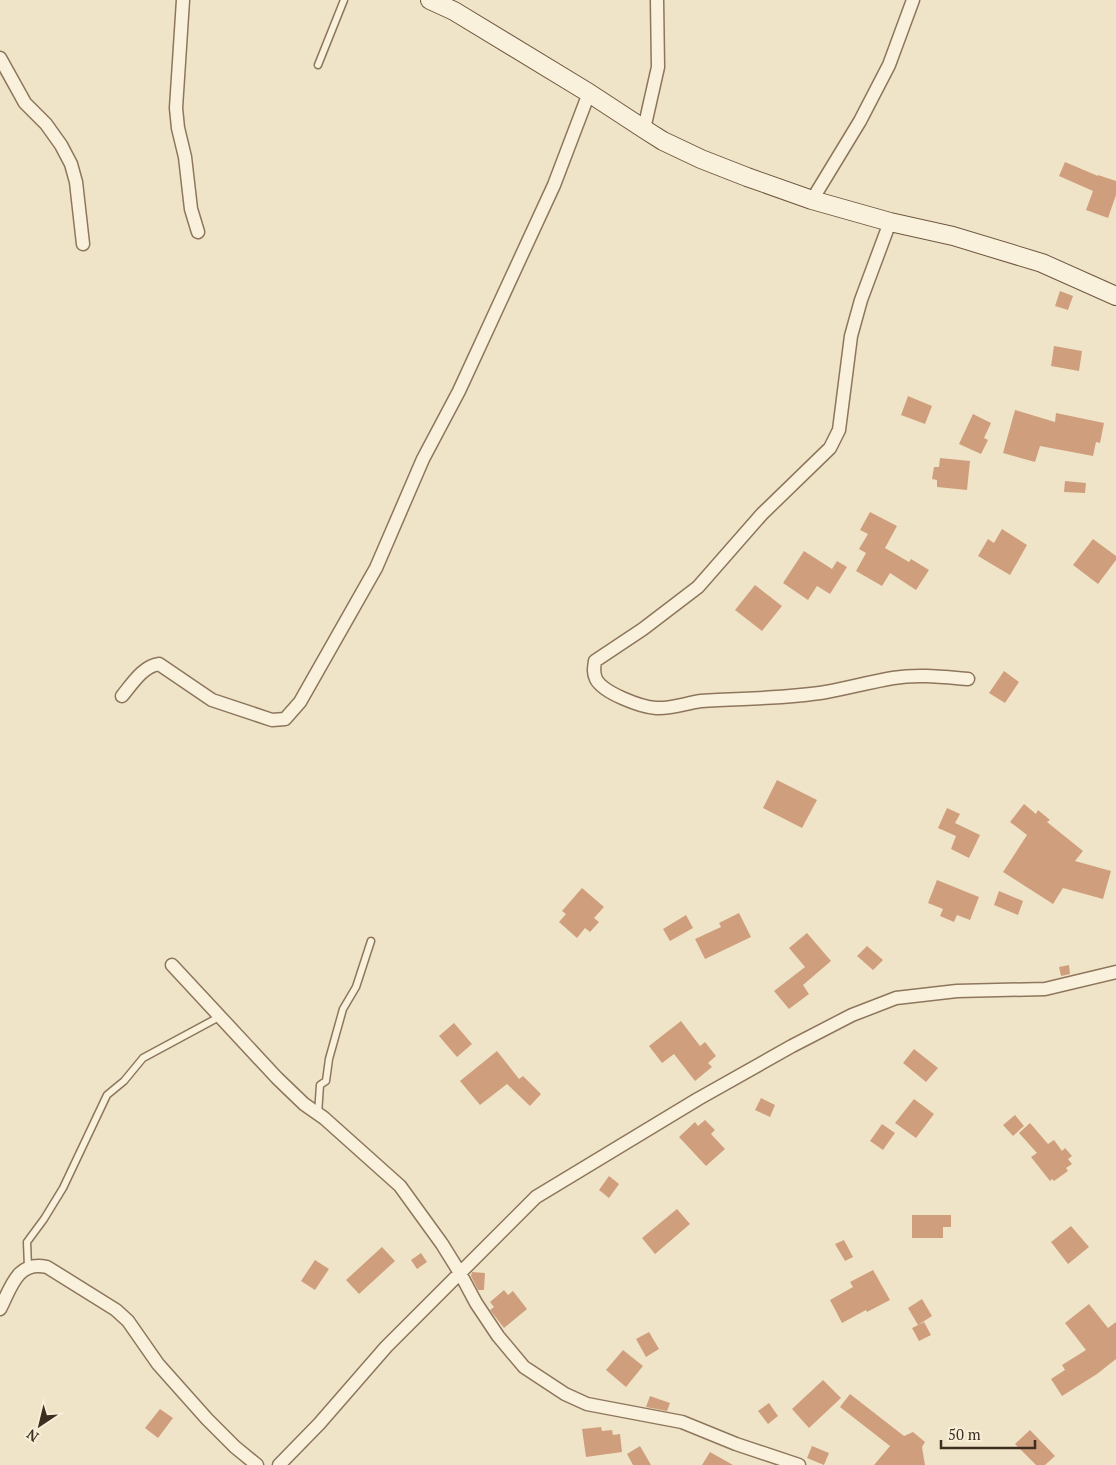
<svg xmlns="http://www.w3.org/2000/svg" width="1116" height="1465" font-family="'PT Serif',serif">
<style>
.building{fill:#cf9f7d}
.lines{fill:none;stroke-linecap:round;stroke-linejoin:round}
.lane-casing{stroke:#8d765c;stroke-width:9}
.street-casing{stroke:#8d765c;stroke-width:15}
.secondary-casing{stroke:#6f573f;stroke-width:20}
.lane{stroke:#faf1dc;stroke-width:6}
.street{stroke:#faf1dc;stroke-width:12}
.secondary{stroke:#faf1dc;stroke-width:18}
</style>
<rect width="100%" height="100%" fill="#f0e4c8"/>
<!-- building -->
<path class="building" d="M1065 162 1098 176V175L1116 181V195L1108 218 1086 210 1093 191 1059 176Z
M1060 291 1073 296 1068 310 1055 306Z
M1054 346 1082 351 1079 371 1051 366Z
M908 396 932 406 925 424 901 415Z
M1015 410 1055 422 1056 413 1104 423 1100 443 1096 442 1093 456 1040 446 1035 462 1003 453Z
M973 414 991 423 984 438 988 440 981 454 959 444Z
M940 458 970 461 967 490 937 487V480L932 479 934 467H939Z
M1065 481 1086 483 1085 493 1064 492Z
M870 512 897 526 885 548 909 562 911 559 929 570 916 590 890 573 882 586 856 571 866 553 859 549 868 534 860 530Z
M1002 529 1027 545 1010 575 978 556 988 539 994 543Z
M1093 539 1116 556V560L1098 584 1073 565Z
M804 551 832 569 837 561 847 567 830 594 817 586 808 600 783 583Z
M755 585 782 606 762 631 735 610Z
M1004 671 1019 682 1005 703 989 693Z
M777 780 817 800 802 828 763 808Z
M1024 804 1036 814 1038 810 1050 820 1047 822 1083 851 1075 861 1111 871 1103 899 1063 888 1053 904 1003 872 1027 835 1010 822Z
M947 808 960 814 955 823 980 835 969 858 951 849 956 836 938 828Z
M937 880 979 897 970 920 957 915 954 922 940 916 943 909 928 903Z
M582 888 604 907 594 918 599 922 590 932 585 928 577 938 559 922 566 914 562 911Z
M999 891 1023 901 1018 915 994 905Z
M739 913 751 937 705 959 695 939 721 927 719 923Z
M686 915 693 928 670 941 663 929Z
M807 933 831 961 803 985 809 994 789 1009 774 991 805 967 789 948Z
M867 946 883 960 873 970 857 956Z
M1069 965 1070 974 1061 976 1059 967Z
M681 1021 700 1046 705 1042 716 1056 708 1063 712 1067 695 1081 674 1054 662 1063 649 1046Z
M454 1023 472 1044 457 1057 439 1036Z
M914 1049 938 1068 926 1082 903 1063Z
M497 1051 519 1079 523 1076 541 1094 530 1106 507 1084 480 1105 460 1081Z
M761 1098 775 1105 770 1117 755 1110Z
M914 1099 934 1114 916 1138 895 1123Z
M1015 1115 1024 1126 1013 1136 1003 1125Z
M705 1120 715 1130 711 1134 725 1149 706 1166 679 1137 695 1122 698 1126Z
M1030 1123 1048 1144 1054 1140 1062 1151 1065 1148 1072 1156 1068 1159 1072 1164 1066 1168 1068 1171 1054 1181 1052 1179 1050 1181 1031 1157 1037 1153 1019 1133Z
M882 1124 895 1133 883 1150 870 1141Z
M609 1176 619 1184 609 1198 599 1190Z
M677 1209 690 1224 655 1254 642 1238Z
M912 1215H951V1227H943V1238H912Z
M1071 1226 1089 1247 1068 1264 1051 1242Z
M844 1240 853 1257 845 1261 835 1244Z
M382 1247 395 1261 359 1294 346 1280Z
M421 1253 427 1262 417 1269 411 1260Z
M315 1260 329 1269 315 1290 301 1281Z
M873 1270 890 1300 867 1312 866 1310 842 1323 830 1300 853 1287 850 1282Z
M472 1272 485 1273 484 1290H478L471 1276Z
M504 1290 508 1295 513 1291 527 1309 504 1328 490 1310 494 1307 490 1302Z
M922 1299 932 1316 918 1325 908 1308Z
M1089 1304 1108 1328 1116 1322V1359L1097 1374 1062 1396 1051 1379 1065 1370 1062 1365 1086 1350 1065 1323Z
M924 1322 931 1335 919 1341 912 1328Z
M649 1332 659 1349 646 1357 636 1339Z
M623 1350 643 1366 626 1387 606 1370Z
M823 1380 841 1398 809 1428 792 1409Z
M850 1394 904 1436 913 1432 925 1442 922 1447 925 1465H874L890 1446 840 1407Z
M650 1396 670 1403 667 1411 646 1407Z
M769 1403 778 1416 768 1424 758 1411Z
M160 1409 173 1418 158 1438 145 1428Z
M601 1427 602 1431 612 1430 613 1435 620 1434 622 1452 586 1457 582 1429Z
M1030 1430 1055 1456 1045 1465H1036L1015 1444Z
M640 1446 651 1465H633L627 1454Z
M812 1446 829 1453 824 1465 807 1458Z
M710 1452 733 1465H702Z"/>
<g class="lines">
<defs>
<path id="lane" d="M318 65 344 0
M318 1114 320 1085 326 1081 329 1059 343 1009 356 987 371 941
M28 1267 27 1242 44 1219 63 1188 107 1095 124 1081 143 1058 219 1017"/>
<path id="street" d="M183 0 176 108 178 128 185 157 191 209 198 232
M0 58 25 103 46 124 61 145 71 164 76 182 83 244
M644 129 658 67 657 0
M812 200 860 121 889 65 913 0
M890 222 861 300 851 336 839 430 830 448 762 514 698 587 643 629 595 661C594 668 593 673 596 679 603 693 641 707 656 708 672 709 686 703 701 701 743 698 784 699 826 692 848 688 870 682 893 678 918 674 943 677 968 679
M122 696C132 684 143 666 159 664L212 700 272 720 285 719 300 702 376 568 423 459 459 391 554 185 589 93
M172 965 277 1078 304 1104 324 1118 400 1186 442 1244 460 1273 476 1303 498 1336 524 1367 565 1394 587 1404 682 1422 736 1444 799 1465
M0 1309C11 1288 17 1260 47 1267L116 1310 128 1321 158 1364 207 1419 235 1447 257 1465
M279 1465 319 1424 386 1347 536 1197 698 1099 792 1046 852 1015 896 998 957 991 1045 989 1116 972"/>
<path id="secondary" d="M430 0 454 11 589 93 644 129 663 141 701 159 747 177 812 200 890 222 953 236 1042 263 1116 296"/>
</defs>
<!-- lane casing -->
<use href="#lane" class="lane-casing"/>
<!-- street casing -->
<use href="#street" class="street-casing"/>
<!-- secondary casing -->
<use href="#secondary" class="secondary-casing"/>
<!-- lane -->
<use href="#lane" class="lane"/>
<!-- street -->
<use href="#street" class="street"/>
<!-- secondary -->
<use href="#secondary" class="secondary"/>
</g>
<!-- north arrow -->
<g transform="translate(40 1425) rotate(215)" stroke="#f7eed8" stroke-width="4" paint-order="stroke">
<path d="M0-4L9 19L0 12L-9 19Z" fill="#3d2e20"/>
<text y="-8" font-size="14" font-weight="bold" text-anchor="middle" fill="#3d2e20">N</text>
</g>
<!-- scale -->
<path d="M941 1440v8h94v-8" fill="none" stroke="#3d2e20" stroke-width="2.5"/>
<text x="948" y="1440" font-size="15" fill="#3d2e20" stroke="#f7eed8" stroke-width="4" paint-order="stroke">50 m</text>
</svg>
